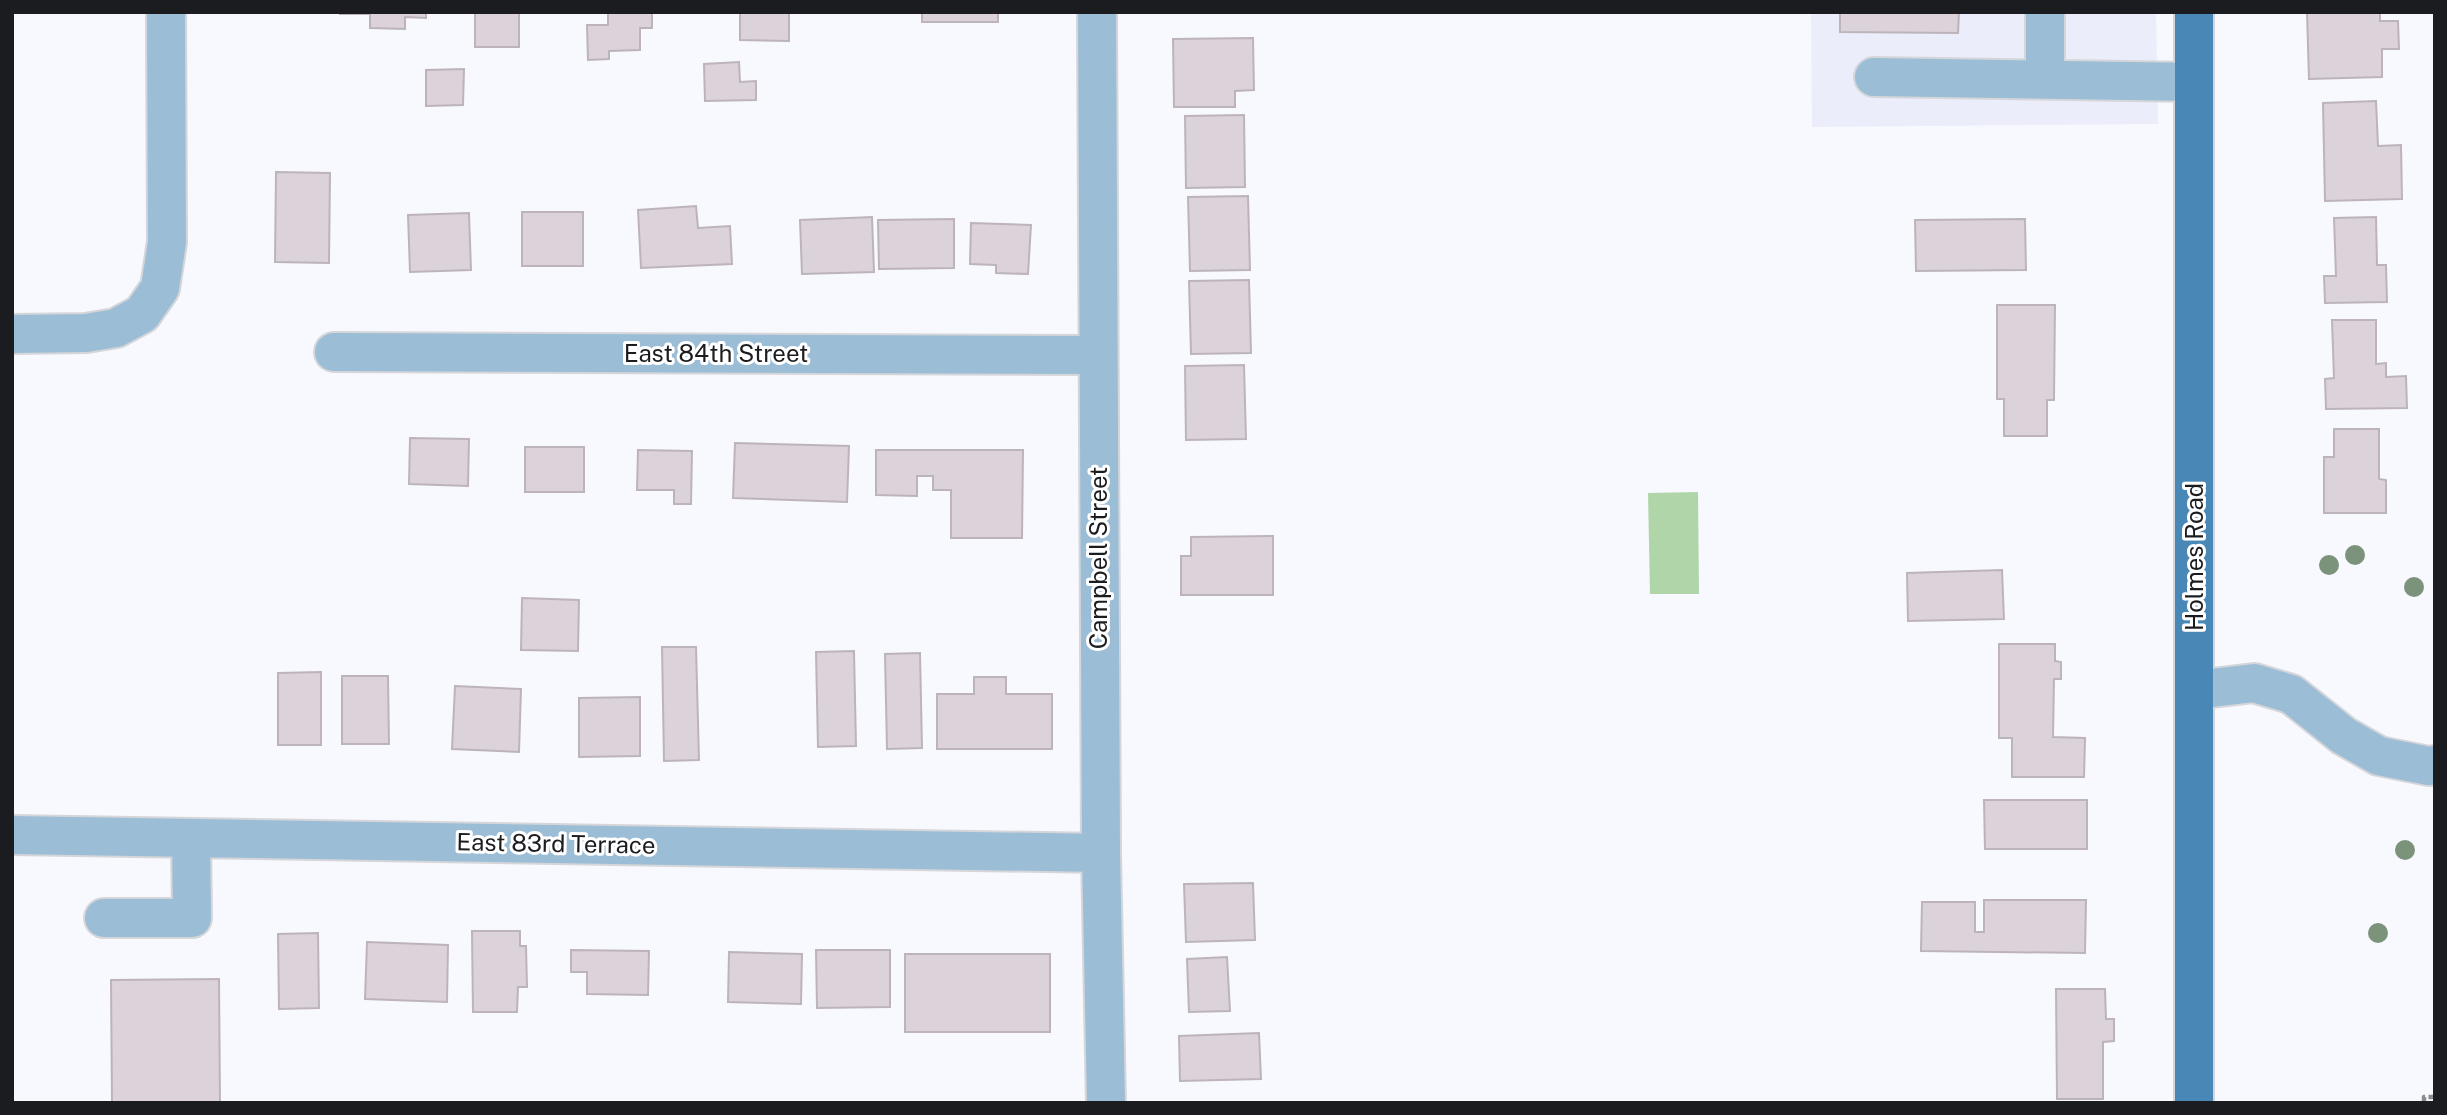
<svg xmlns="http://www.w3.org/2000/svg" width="2447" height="1115" font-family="'Public Sans',sans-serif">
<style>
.built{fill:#ebedfa}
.green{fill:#afd5a9}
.building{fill:#dbd3d9;stroke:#bcb4ba;stroke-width:2}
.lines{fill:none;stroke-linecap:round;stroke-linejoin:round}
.minor-casing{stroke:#d5d6da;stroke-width:42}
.major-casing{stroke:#d5d6da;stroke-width:42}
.path{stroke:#8c8d91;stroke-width:4.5;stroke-dasharray:7 3.5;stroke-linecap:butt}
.minor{stroke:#9cbdd6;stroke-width:38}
.major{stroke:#4988b6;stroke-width:38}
.tree{fill:#7b927b}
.labels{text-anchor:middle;stroke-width:6;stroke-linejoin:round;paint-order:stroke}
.street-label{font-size:24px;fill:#1b1c1f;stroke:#fff}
</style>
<rect width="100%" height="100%" fill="#f8f9fe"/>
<!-- built -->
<path class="built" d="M1811 12H2156L2158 124 1812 127Z"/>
<!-- green -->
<path class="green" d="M1698 492 1699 594H1650L1648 493Z"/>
<!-- building -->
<path class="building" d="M340 12H426V18L405 17V29L370 28V14H340Z
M475 12H519V47H475Z
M608 12H652V28H640V50L609 51V59L588 60 587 25H608Z
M740 12H789V41L740 40Z
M922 12H998V22H922Z
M1840 12H1959L1958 33 1840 32Z
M2307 12H2380V21H2398L2399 49H2382V77L2309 79Z
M1253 38 1254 90 1235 91V107H1174L1173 39Z
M739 62 740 82 756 81V100L705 101 704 64Z
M464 69 463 105 426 106V70Z
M2376 101 2378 146 2401 145 2402 199 2325 201 2323 103Z
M1244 115 1245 187 1186 188 1185 116Z
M276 172 330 173 329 263 275 262Z
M1248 196 1250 270 1190 271 1188 197Z
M696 206 698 228 730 226 732 264 641 268 638 210Z
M522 212H583V266H522Z
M469 213 471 270 410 272 408 215Z
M872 217 874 272 802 274 800 220Z
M2376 217 2377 265H2386L2387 302 2325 303 2324 276H2336L2334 218Z
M954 219V268L879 269 878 220Z
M2025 219 2026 270 1916 271 1915 220Z
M971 223 1031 225 1028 274 996 273V265L970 264Z
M1249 280 1251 353 1191 354 1189 281Z
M1997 305H2055L2054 400H2047V436H2004V399H1997Z
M2332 320H2376V364L2386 363V377L2406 376 2407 408 2326 409 2325 379 2334 378Z
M1244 365 1246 439 1186 440 1185 366Z
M2334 429H2379V479L2386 480V513H2324V457H2334Z
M410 438 469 439 468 486 409 484Z
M735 443 849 446 847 502 733 498Z
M525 447H584V492H525Z
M638 450 692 451 691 504H674V490H637Z
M876 450H1023L1022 538H951V490H933V476H917V496L876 495Z
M1273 536V595H1181V556H1191V537Z
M2002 570 2004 619 1908 621 1907 573Z
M522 598 579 600 578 651 521 650Z
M1999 644H2055V661L2061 662V679H2054L2053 737 2085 738 2084 777H2012V738H1999Z
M662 647H696L699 760 664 761Z
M854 651 856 746 818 747 816 652Z
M920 653 922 748 887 749 885 654Z
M321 672V745H278V673Z
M342 676H388L389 744H342Z
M974 677H1006V694H1052V749H937V694H974Z
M455 686 521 689 519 752 452 749Z
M640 697V756L579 757V698Z
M1984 800H2087V849H1985Z
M1253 883 1255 940 1186 942 1184 884Z
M1984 900H2086L2085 953 1921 951 1922 902H1975V932H1984Z
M472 931H520V946H526L527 987H518L517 1012H473Z
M318 933 319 1008 279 1009 278 934Z
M367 942 448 945 447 1002 365 999Z
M571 950 649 951 648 995 587 994V972H571Z
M816 950H890V1007L817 1008Z
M729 952 802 954 801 1004 728 1002Z
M905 954H1050V1032H905Z
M1227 957 1230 1011 1189 1012 1187 959Z
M219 979 220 1103H112L111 980Z
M2056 989H2105L2106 1019H2114V1041L2103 1042V1099H2057Z
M1259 1033 1261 1079 1180 1081 1179 1036Z"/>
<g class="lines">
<defs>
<path id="minor" d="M1097 12 1101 853 1106 1103
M2045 12V79
M1874 77 2194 82
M12 334 86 333 116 328 142 314 160 288 167 242 166 12
M334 352 1098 355
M2195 690 2254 683 2291 694 2344 736 2379 756 2429 766 2435 765
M12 835 1101 853
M104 918H192L191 839"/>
<path id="major" d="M2194 12V1103"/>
</defs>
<!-- minor casing -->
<use href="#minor" class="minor-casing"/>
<!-- major casing -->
<use href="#major" class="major-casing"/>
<!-- path -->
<path class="path" d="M2424 1103V1097H2435"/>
<!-- minor -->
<use href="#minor" class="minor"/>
<!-- major -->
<use href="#major" class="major"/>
</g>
<!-- trees -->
<g class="tree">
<circle cx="2355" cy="555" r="10"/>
<circle cx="2329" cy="565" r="10"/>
<circle cx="2414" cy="587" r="10"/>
<circle cx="2405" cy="850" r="10"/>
<circle cx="2378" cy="933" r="10"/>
</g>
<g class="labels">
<!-- street labels -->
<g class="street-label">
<text x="716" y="362">East 84th Street</text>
<text transform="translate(2195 557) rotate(-90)" y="8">Holmes Road</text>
<text transform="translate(1099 558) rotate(-90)" y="8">Campbell Street</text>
<text transform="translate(556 844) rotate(1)" y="8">East 83rd Terrace</text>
</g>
</g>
<!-- border -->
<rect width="2447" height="1115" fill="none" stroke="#1b1c1f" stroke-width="28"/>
</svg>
